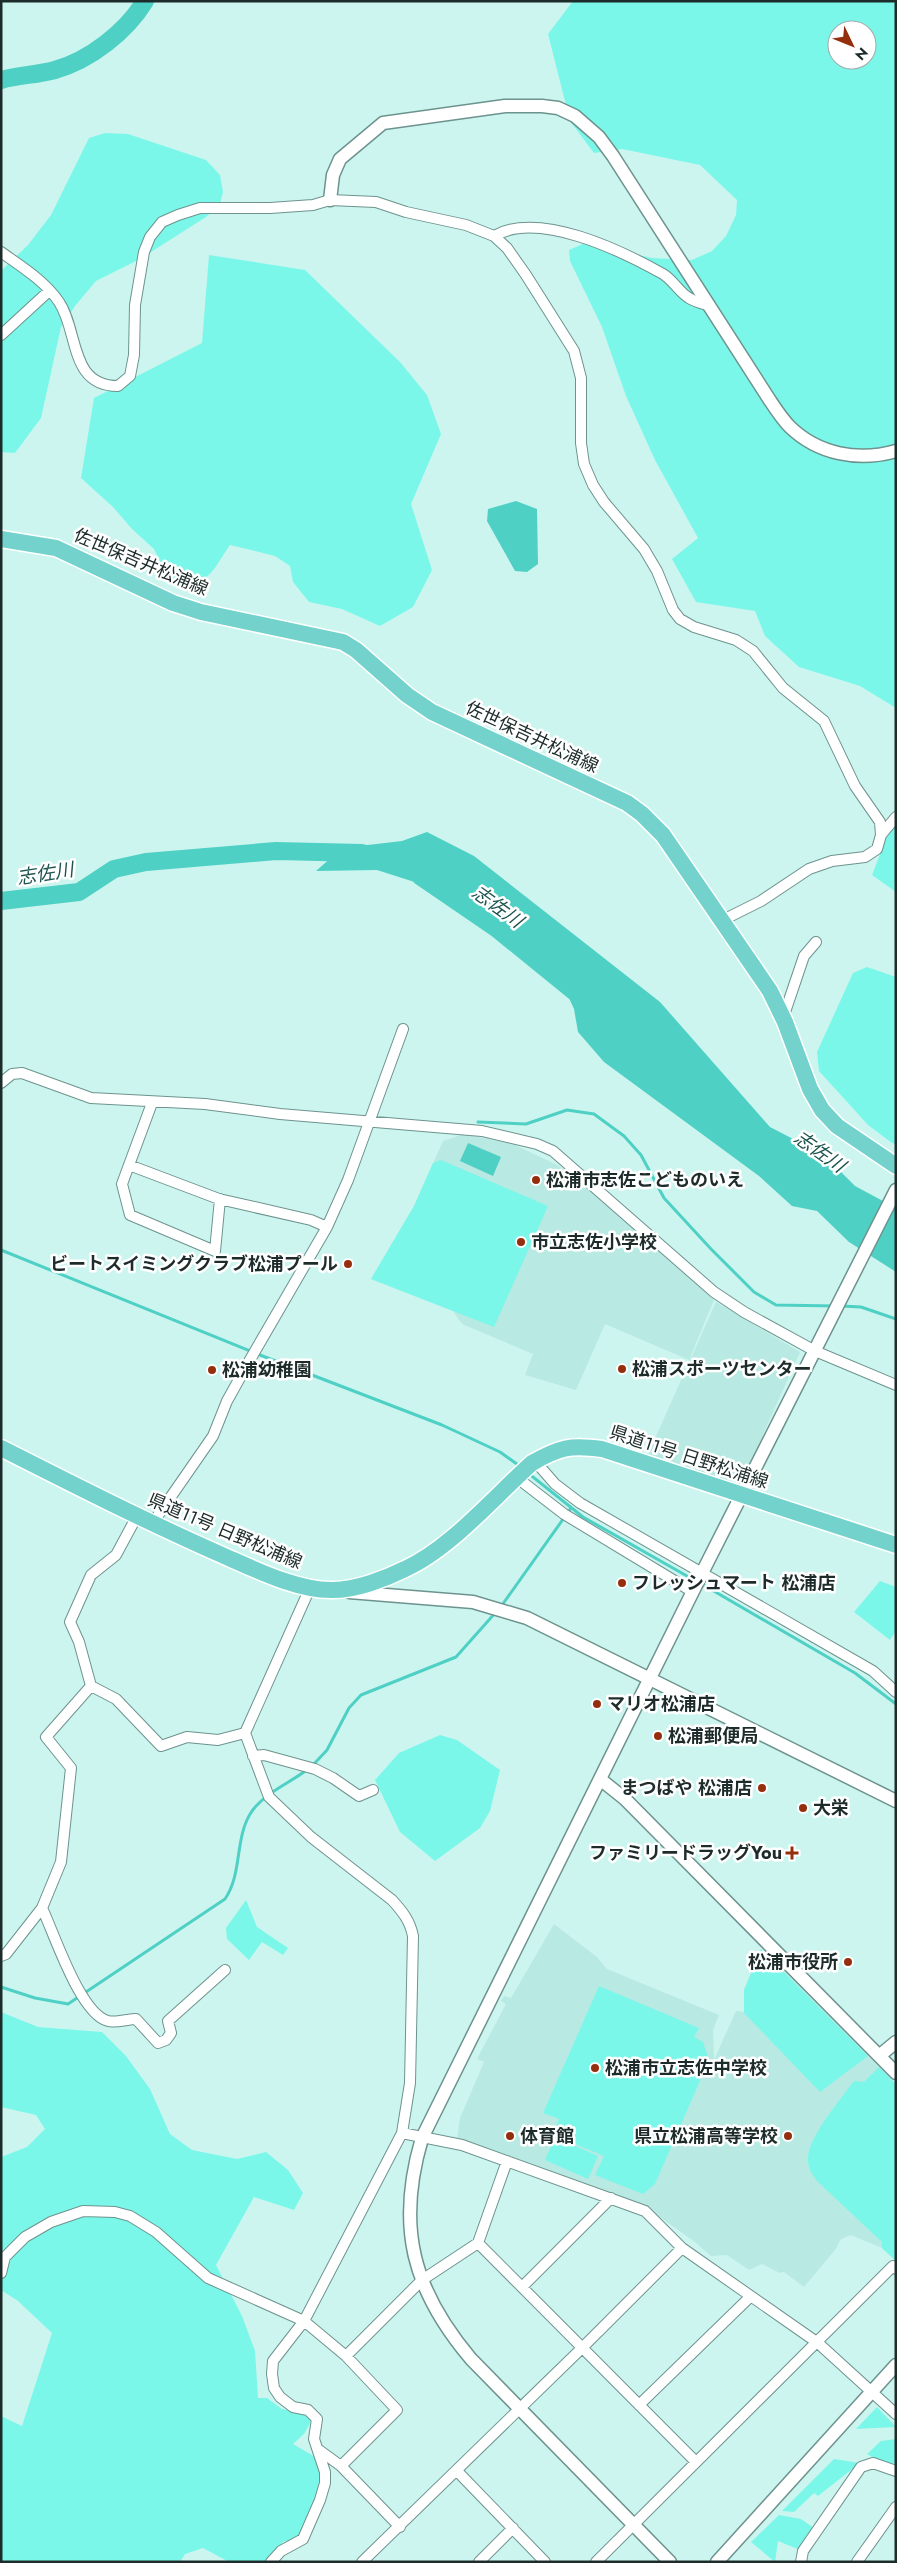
<svg xmlns="http://www.w3.org/2000/svg" width="897" height="2563" font-family="Jost,'Noto Sans JP',sans-serif">
<style>
.built{fill:#b8e9e2}
.green{fill:#7bf7ea;fill-rule:evenodd}
.water{fill:#4fd0c4}
.lines{fill:none;stroke-linecap:round;stroke-linejoin:round}
.stream{stroke:#4fd0c4;stroke-width:3}
.river{stroke:#4fd0c4;stroke-width:18}
.minor-casing{stroke:#6d938e;stroke-width:12}
.tertiary-casing{stroke:#6d938e;stroke-width:15}
.primary-casing{stroke:#fff;stroke-width:19}
.minor{stroke:#fff;stroke-width:10}
.tertiary{stroke:#fff;stroke-width:12}
.primary{stroke:#73d3cc;stroke-width:16}
.poi-dot{fill:#952e0d;stroke:#fff;stroke-width:2}
.labels{text-anchor:middle;stroke-width:5;stroke-linejoin:round;paint-order:stroke}
.street-label{font-size:18px;fill:#1d2c2a;stroke:#fff}
.poi-label{font-size:18px;font-weight:bold;fill:#1d2c2a;stroke:#fff;text-anchor:start}
.water-label{font-size:19px;font-style:italic;fill:#1e544f;stroke:#fff}
</style>
<rect width="100%" height="100%" fill="#cdf5f0"/>
<!-- built -->
<path class="built" d="M464 1134 513 1144 557 1165 578 1179 714 1300 689 1360 605 1324 576 1390 525 1375 533 1354 462 1324 453 1311 371 1279 414 1206 443 1141Z
M716 1302 800 1352 740 1486 648 1454Z
M554 1924 597 1957 607 1969 719 2015 713 2030 714 2060 736 2011 744 2012V1990L761 1949 896 2084V2261L882 2248 851 2235 841 2239 835 2250 804 2287 784 2272 780 2273 762 2264 749 2270 727 2255 711 2256 695 2242 643 2205 457 2139 460 2118 484 2062 477 2059 506 2004 501 2001 504 1996 511 1998Z"/>
<!-- green -->
<path class="green" d="M573 1H896V708L860 686 799 667 765 636 755 611 696 602 672 559 698 538 655 460 626 396 602 327 570 261 569 250 585 243 652 258 692 260 712 251 726 236 736 215 737 200 700 165 622 149 594 153 570 121 548 34ZM837 30H867V60H837Z
M105 133 128 134 206 160 220 175 223 192 220 204 206 217 140 259 96 281 75 306 61 327 41 418 15 453 1 452V271L28 245 51 215 89 138Z
M209 255 305 270 400 362 427 395 441 434 411 504 432 570 413 607 380 626 342 609 309 602 293 582 290 566 275 556 230 545C213 569 212 583 179 585L164 569 154 549 132 529 113 507 81 478 94 398 202 343Z
M896 813V892L872 875Z
M867 967 896 977V1144L892 1143 868 1125 819 1071 817 1052 853 973Z
M441 1160 548 1206 494 1327 371 1279 414 1206 433 1163Z
M880 1581 896 1587V1631L890 1640 854 1612Z
M440 1735 457 1740 500 1770 490 1811 480 1828 435 1861 400 1832 375 1780 399 1753Z
M246 1900 257 1927 288 1948 283 1955 262 1942 249 1960 227 1939 226 1928Z
M761 1949 868 2056 820 2092 744 2013V1990Z
M599 1986 699 2028 694 2037 703 2042 709 2060 655 2184 643 2194 595 2175 604 2156 553 2135 559 2119 543 2113Z
M1 2012 38 2027 102 2032 126 2056 150 2089 170 2134 192 2150 237 2159 266 2152 288 2170 303 2193 294 2210 254 2197 216 2265 242 2316 255 2351 258 2398H267L282 2409 306 2414 312 2420 304 2434 293 2444 317 2458C326 2488 315 2518 294 2542L284 2541 266 2562H229L203 2548 185 2554 180 2562H1V2416L22 2426 52 2333 18 2301 1 2290V2157L27 2147 45 2129 36 2115 1 2107Z
M879 2067 896 2084V2261L882 2248V2242L817 2181C812 2174 808 2168 808 2160 807 2138 841 2099 854 2081L864 2082Z
M555 2137 598 2156 588 2179 545 2160Z
M877 2407 896 2427 856 2429Z
M896 2439V2464L879 2461 867 2454 881 2441Z
M834 2459 860 2463 818 2496 814 2493 794 2512 782 2511Z
M779 2515 801 2519 814 2528 800 2550 778 2541 775 2562 751 2542Z"/>
<!-- water -->
<path class="water" d="M516 501 537 509 538 564 527 572 515 571 487 521 488 509Z
M427 832 474 856 660 1002 770 1127 824 1155 855 1186 896 1208V1272L849 1242 817 1211 792 1206 759 1176 604 1062 578 1032 574 1009 556 969 518 938 452 894 377 870 316 871 342 848 402 841Z
M468 1143 501 1157 493 1176 460 1161Z"/>
<g class="lines">
<!-- stream -->
<path class="stream" d="M478 1122 526 1124 567 1110 594 1114 624 1136 641 1155 664 1198 711 1249 754 1292 776 1305 835 1306
M1 1250 260 1355 442 1425 500 1452 521 1467
M841 1306 861 1307 896 1319
M528 1473 583 1517 694 1580
M700 1583 855 1673 896 1704
M500 1608 571 1508
M313 1765 327 1750 349 1708 361 1695 456 1657 496 1612
M1 1987 35 1998 68 2004 225 1899C243 1873 234 1837 252 1811 266 1792 290 1783 308 1769"/>
<!-- river -->
<path class="river" d="M1 80C18 75 37 75 55 70 90 60 126 32 145 1
M420 876 496 928 581 997
M1 901 79 892 114 869 146 862 276 851 362 853"/>
<defs>
<path id="minor" d="M494 236C539 210 622 251 663 274 673 280 679 292 689 298 695 302 704 304 710 306
M1 252C22 267 45 281 59 302 79 332 69 386 118 386L130 376 134 355 135 305 144 252 150 237 162 222 178 215 200 208H270L313 205 330 200 376 202 406 212 466 225 494 236 507 248 526 275 574 351 581 378V443L584 464 593 485 604 502 644 549 657 571 673 610 680 619 694 627 736 640 753 651 783 688 824 721 855 786 880 822 881 835 877 849 865 857 832 861 809 869 761 901 723 920
M1 335 49 291
M881 835 896 817
M783 1018 804 956 816 942
M1 1083 12 1074 22 1073 91 1098 205 1104 280 1114 482 1131 537 1144 553 1151 714 1292 744 1312 815 1351 896 1385
M152 1103 129 1165 219 1199 311 1220 327 1227
M129 1165 122 1184 130 1215 215 1251 220 1199
M535 1461 555 1484 580 1503 873 1671 896 1692
M516 1477 564 1514 693 1592
M137 1516 116 1555 91 1575 70 1622 79 1642 91 1686 116 1699 161 1746 187 1737 218 1740 245 1733 310 1588
M152 1524 213 1436 227 1401 251 1358 327 1227 348 1180 403 1029
M91 1686 46 1737 71 1768 61 1862 42 1908C54 1933 80 2014 108 2021 116 2023 128 2019 136 2019L158 2043 166 2040 171 2033 168 2021 225 1970
M245 1733 269 1797 311 1837 392 1900C403 1912 410 1921 413 1936L410 2083 402 2133 304 2321 273 2361 272 2374 274 2388 280 2397 293 2407 308 2410 317 2419 314 2439 325 2472V2483L320 2500 303 2539 281 2551 271 2562
M253 1756 264 1755 315 1769 333 1778 359 1796 373 1790
M1 1956 6 1954 42 1908
M402 2133 462 2145 645 2211 682 2248 818 2343 896 2414
M478 2243 696 2462
M1 2273 5 2257 25 2237 51 2222 83 2211 115 2212 130 2216 156 2232 208 2278 304 2321 346 2356 397 2410 341 2466
M523 2286 611 2198
M346 2356 422 2280 478 2243 507 2161
M639 2405 750 2297
M319 2450 341 2466 400 2527
M457 2471 545 2562
M362 2562 582 2348 682 2248
M479 2562 513 2528
M596 2562 893 2266 896 2269
M801 2562 803 2551 861 2467 873 2463 896 2471
M857 2562 896 2507"/>
<path id="tertiary" d="M330 200 333 175 340 159 383 123 505 106H542L558 108 575 116 599 137 613 156 769 399C775 408 782 419 790 427 818 454 858 462 896 451
M349 1592 473 1602 527 1618 896 1801
M600 1779 625 1799 896 2073
M879 2056 896 2042
M670 2562 471 2359C412 2289 396 2226 422 2138L702 1573 896 1190
M717 2562 896 2365"/>
<path id="primary" d="M1 539 56 548 173 603 201 612 343 642 356 650 407 695 432 712 627 803 642 814 663 835 770 991 785 1022 810 1089 822 1110 837 1126 896 1166
M1 1448C74 1485 147 1522 222 1555 254 1569 298 1591 333 1590 356 1590 385 1579 405 1569 450 1549 495 1496 532 1463 560 1447 570 1445 602 1449L896 1545"/>
</defs>
<!-- minor casing -->
<use href="#minor" class="minor-casing"/>
<!-- tertiary casing -->
<use href="#tertiary" class="tertiary-casing"/>
<!-- primary casing -->
<use href="#primary" class="primary-casing"/>
<!-- minor -->
<use href="#minor" class="minor"/>
<!-- tertiary -->
<use href="#tertiary" class="tertiary"/>
<!-- primary -->
<use href="#primary" class="primary"/>
</g>
<!-- markers -->
<g class="poi-dot">
<circle cx="536" cy="1180" r="5"/>
<circle cx="521" cy="1242" r="5"/>
<circle cx="348" cy="1264" r="5"/>
<circle cx="622" cy="1369" r="5"/>
<circle cx="212" cy="1370" r="5"/>
<circle cx="622" cy="1583" r="5"/>
<circle cx="597" cy="1704" r="5"/>
<circle cx="658" cy="1736" r="5"/>
<circle cx="762" cy="1788" r="5"/>
<circle cx="803" cy="1808" r="5"/>
<path d="M789.5 1845.5h5v5h5v5h-5v5h-5v-5h-5v-5h5z"/>
<circle cx="848" cy="1962" r="5"/>
<circle cx="595" cy="2068" r="5"/>
<circle cx="510" cy="2136" r="5"/>
<circle cx="788" cy="2136" r="5"/>
</g>
<g class="labels">
<!-- street labels -->
<g class="street-label">
<text transform="translate(141 562) rotate(23)" y="6">佐世保吉井松浦線</text>
<text transform="translate(532 737) rotate(25)" y="6">佐世保吉井松浦線</text>
<text transform="translate(689 1457) rotate(18)" y="6">県道11号 日野松浦線</text>
<text transform="translate(225 1531) rotate(23)" y="6">県道11号 日野松浦線</text>
</g>
<!-- poi labels -->
<g class="poi-label">
<text x="546" y="1186">松浦市志佐こどものいえ</text>
<text x="531" y="1248">市立志佐小学校</text>
<text x="338" y="1270" text-anchor="end">ビートスイミングクラブ松浦プール</text>
<text x="632" y="1375">松浦スポーツセンター</text>
<text x="222" y="1376">松浦幼稚園</text>
<text x="632" y="1589">フレッシュマート 松浦店</text>
<text x="607" y="1710">マリオ松浦店</text>
<text x="668" y="1742">松浦郵便局</text>
<text x="752" y="1794" text-anchor="end">まつばや 松浦店</text>
<text x="813" y="1814">大栄</text>
<text x="782" y="1859" text-anchor="end">ファミリードラッグYou</text>
<text x="838" y="1968" text-anchor="end">松浦市役所</text>
<text x="605" y="2074">松浦市立志佐中学校</text>
<text x="520" y="2142">体育館</text>
<text x="778" y="2142" text-anchor="end">県立松浦高等学校</text>
</g>
<!-- water labels -->
<g class="water-label">
<text transform="translate(45 873) rotate(-9)" y="7">志佐川</text>
<text transform="translate(498 906) rotate(36)" y="7">志佐川</text>
<text transform="translate(820 1151) rotate(35)" y="7">志佐川</text>
</g>
</g>
<!-- border -->
<rect width="897" height="2563" fill="none" stroke="#1d2c2a" stroke-width="5"/>
<!-- north arrow -->
<g transform="translate(852 45) rotate(133)"><circle r="24" fill="#ffffff" stroke="#a5abaa"/>
<path d="M0-4L9 19L0 12L-9 19Z" fill="#952e0d"/>
<text y="-8" font-size="14" font-weight="bold" text-anchor="middle" fill="#1d2c2a">N</text>
</g>
</svg>
